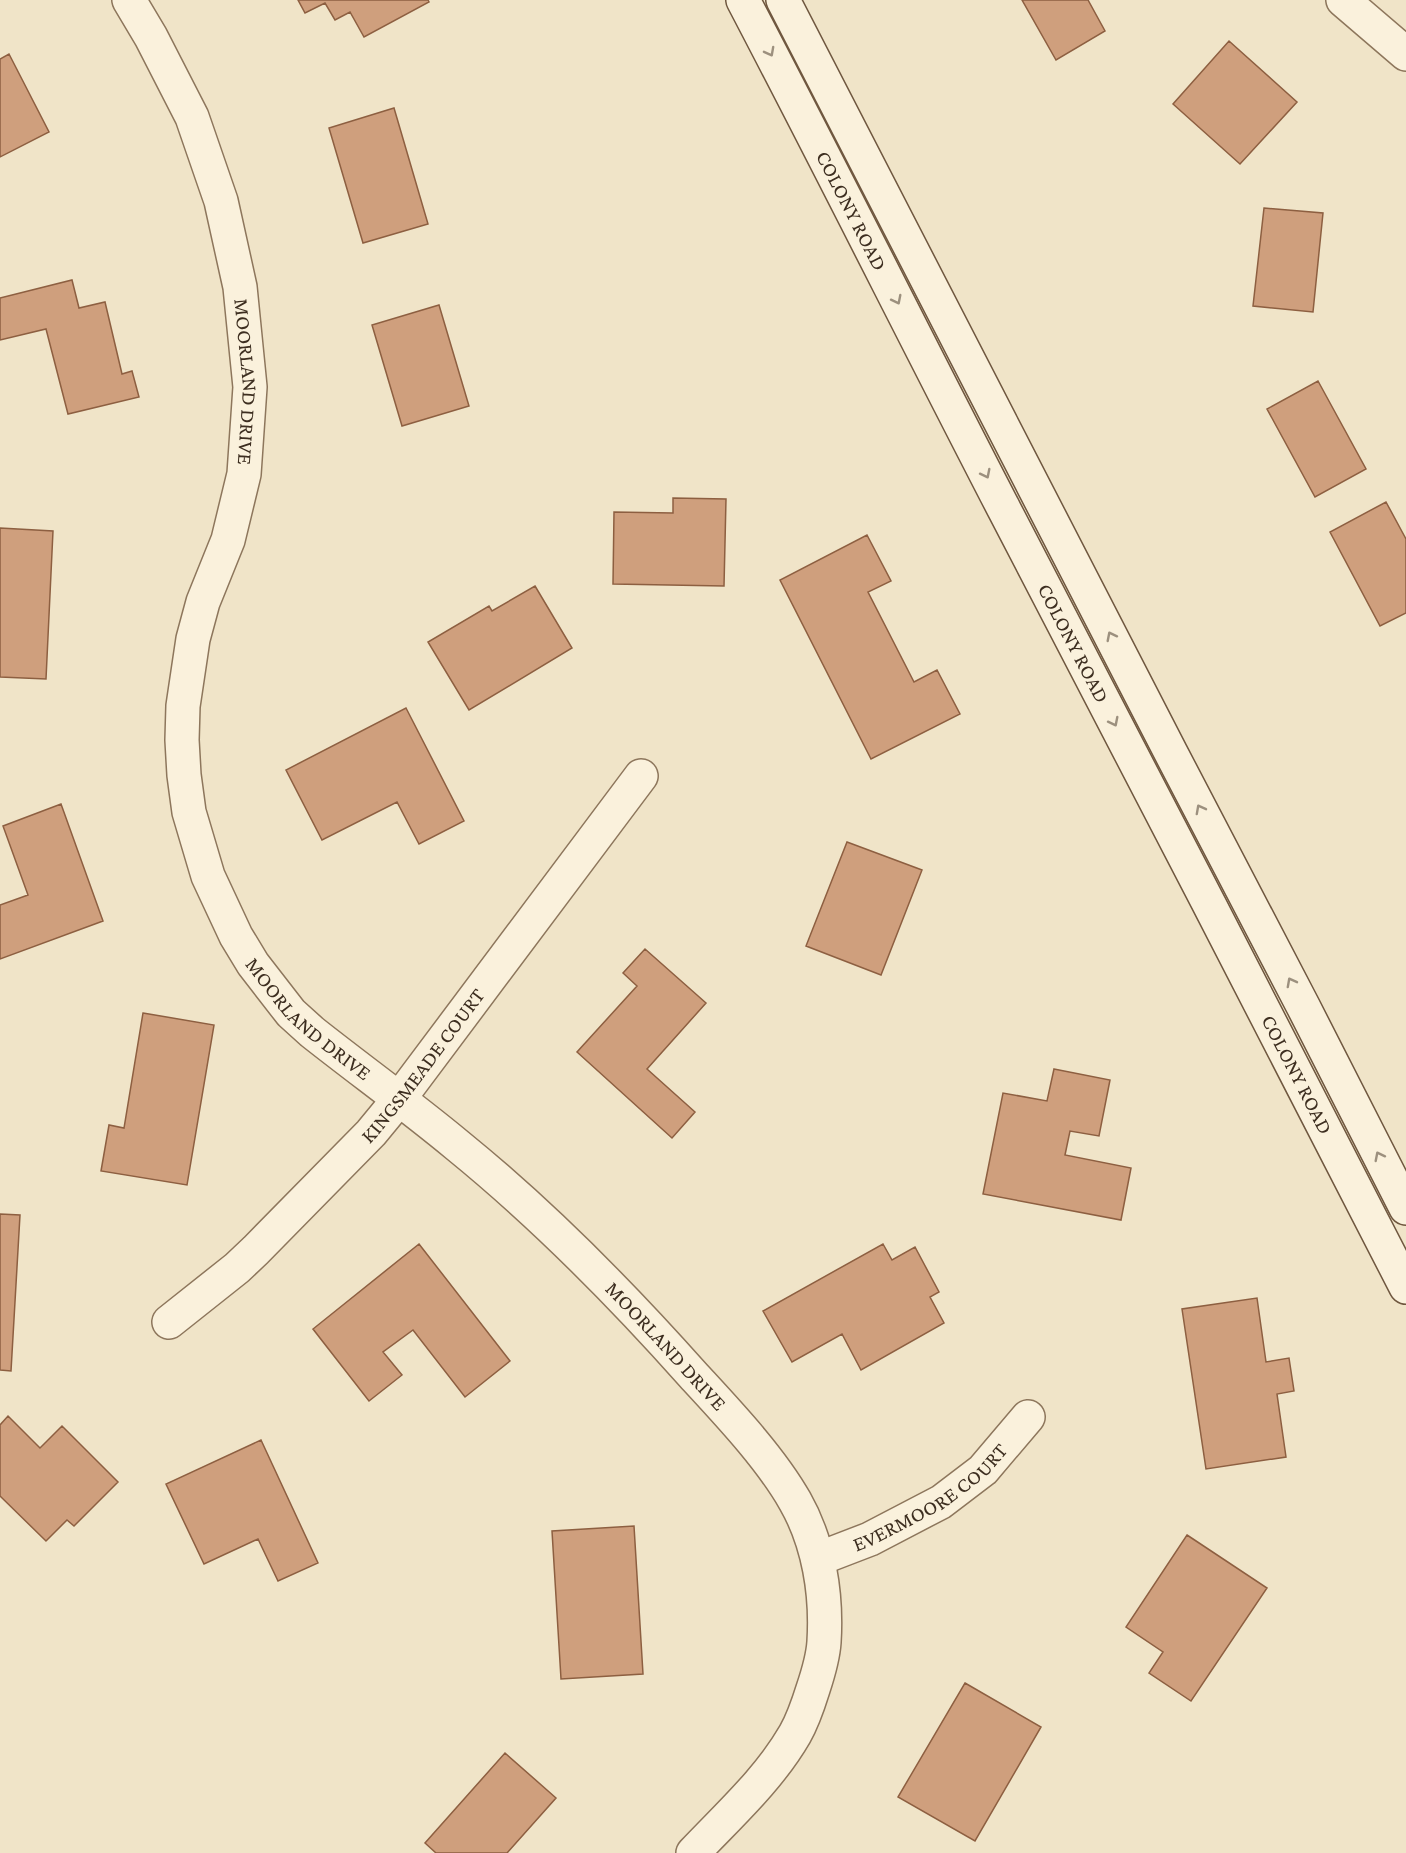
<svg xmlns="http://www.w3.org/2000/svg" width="1406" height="1853" font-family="'Crimson Pro',serif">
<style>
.building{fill:#cf9f7d;stroke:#8d5f41;stroke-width:1.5}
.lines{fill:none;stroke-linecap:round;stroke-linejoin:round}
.minor-casing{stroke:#8d765c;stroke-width:36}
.secondary-casing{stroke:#6f573f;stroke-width:36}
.minor{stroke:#faf1dc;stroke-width:33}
.secondary{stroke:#faf1dc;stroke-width:33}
.oneway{stroke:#9c907e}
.labels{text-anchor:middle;stroke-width:5;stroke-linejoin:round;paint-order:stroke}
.street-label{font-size:21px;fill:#3d2e20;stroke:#f7eed8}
</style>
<rect width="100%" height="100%" fill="#f0e4c8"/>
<!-- building -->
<path class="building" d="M298 0H428L429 2 364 37 350 12 335 20 325 3 305 13Z
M1022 0H1088L1105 31 1056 60Z
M1229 41 1297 102 1240 164 1173 104Z
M9 54 49 132 0 157V59Z
M394 108 428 224 363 243 329 128Z
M1264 208 1323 213 1313 312 1253 306Z
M72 280 79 308 105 302 122 374 132 371 139 397 68 414 46 329 0 340V298Z
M439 305 469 406 402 426 372 325Z
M1318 381 1366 469 1315 497 1267 409Z
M673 498 726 499 724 586 613 584 614 512 673 513Z
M1386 502 1406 539V613L1380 626 1330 532Z
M0 528 53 531 46 679 0 677Z
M867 535 891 581 868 592 914 682 937 670 960 714 871 759 780 580Z
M535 586 572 648 469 710 428 642 489 606 492 611Z
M406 708 464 821 419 844 397 802 322 840 286 770Z
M61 804 103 921 0 959V905L28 895 3 826Z
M847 842 922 870 881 975 806 946Z
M645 949 706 1003 647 1069 695 1112 672 1138 577 1052 637 986 623 973Z
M143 1013 214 1025 187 1185 101 1171 109 1125 124 1128Z
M1054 1069 1110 1080 1099 1136 1070 1131 1065 1155 1131 1168 1121 1220 983 1194 1003 1093 1047 1101Z
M0 1214 20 1215 11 1371 0 1370Z
M419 1244 510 1361 465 1397 413 1330 383 1352 402 1375 369 1401 313 1329Z
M883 1244 892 1260 915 1247 939 1292 930 1297 944 1323 861 1370 842 1334 792 1362 763 1311Z
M1257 1298 1266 1362 1289 1358 1294 1391 1277 1394 1286 1457 1206 1469 1182 1309Z
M8 1416 40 1448 62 1426 118 1482 74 1526 67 1520 46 1541 0 1496V1425Z
M261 1440 318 1563 278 1581 258 1539 204 1564 166 1484Z
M634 1526 643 1674 561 1679 552 1531Z
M1187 1535 1267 1588 1191 1701 1149 1673 1163 1652 1126 1627Z
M965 1683 1041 1727 975 1841 898 1797Z
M505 1753 556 1798 507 1853H436L425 1843Z"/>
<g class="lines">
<defs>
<g id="minor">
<path id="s1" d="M129 0 151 37 192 117 221 201 240 287 250 387 244 474 228 540 203 602 193 639 183 706 182 740 184 775 189 812 208 876 236 936 253 964 291 1013 312 1032C360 1070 410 1106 457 1145 542 1214 620 1293 693 1375 727 1412 770 1457 795 1501 819 1543 827 1594 824 1642 823 1658 818 1674 813 1689 808 1705 803 1720 795 1734 769 1779 729 1815 693 1853"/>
<path d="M1343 0 1406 54"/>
<path id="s2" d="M169 1322 237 1268 256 1250 371 1133 399 1099 641 776"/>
<path id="s3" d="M818 1559 870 1539 941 1502 983 1470 1028 1417"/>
</g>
<g id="secondary">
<path id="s4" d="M743 0C832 170 917 341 1005 511 1139 770 1274 1027 1406 1287"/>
<path d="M783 0 1171 753 1303 1006 1406 1208"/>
</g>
</defs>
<!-- minor casing -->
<use href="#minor" class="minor-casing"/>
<!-- secondary casing -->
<use href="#secondary" class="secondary-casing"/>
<!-- minor -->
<use href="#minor" class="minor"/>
<!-- secondary -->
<use href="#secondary" class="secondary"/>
</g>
<!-- one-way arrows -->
<defs><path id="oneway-chevron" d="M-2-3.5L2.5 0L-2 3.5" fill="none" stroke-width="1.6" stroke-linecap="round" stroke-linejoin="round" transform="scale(1.5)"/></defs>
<g class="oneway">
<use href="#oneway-chevron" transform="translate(770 52) rotate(62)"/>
<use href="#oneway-chevron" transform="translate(897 300) rotate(63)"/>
<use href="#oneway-chevron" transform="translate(986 474) rotate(63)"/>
<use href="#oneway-chevron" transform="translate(1111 636) rotate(-117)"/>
<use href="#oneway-chevron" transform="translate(1114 722) rotate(63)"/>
<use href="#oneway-chevron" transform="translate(1200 809) rotate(-118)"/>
<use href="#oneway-chevron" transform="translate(1291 982) rotate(-118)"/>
<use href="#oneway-chevron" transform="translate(1379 1156) rotate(-117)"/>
</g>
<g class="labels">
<!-- street labels -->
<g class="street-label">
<text dy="7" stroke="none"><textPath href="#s4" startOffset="237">COLONY ROAD</textPath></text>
<text dy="7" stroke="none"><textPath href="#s1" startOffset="405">MOORLAND DRIVE</textPath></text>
<text dy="7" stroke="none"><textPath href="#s4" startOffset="723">COLONY ROAD</textPath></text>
<text dy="7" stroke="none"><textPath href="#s1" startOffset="1089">MOORLAND DRIVE</textPath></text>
<text dy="7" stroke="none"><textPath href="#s2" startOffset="362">KINGSMEADE COURT</textPath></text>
<text dy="7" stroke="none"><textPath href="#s4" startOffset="1209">COLONY ROAD</textPath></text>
<text dy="7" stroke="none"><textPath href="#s1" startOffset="1575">MOORLAND DRIVE</textPath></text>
<text dy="7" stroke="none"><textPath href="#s3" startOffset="129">EVERMOORE COURT</textPath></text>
</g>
</g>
</svg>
